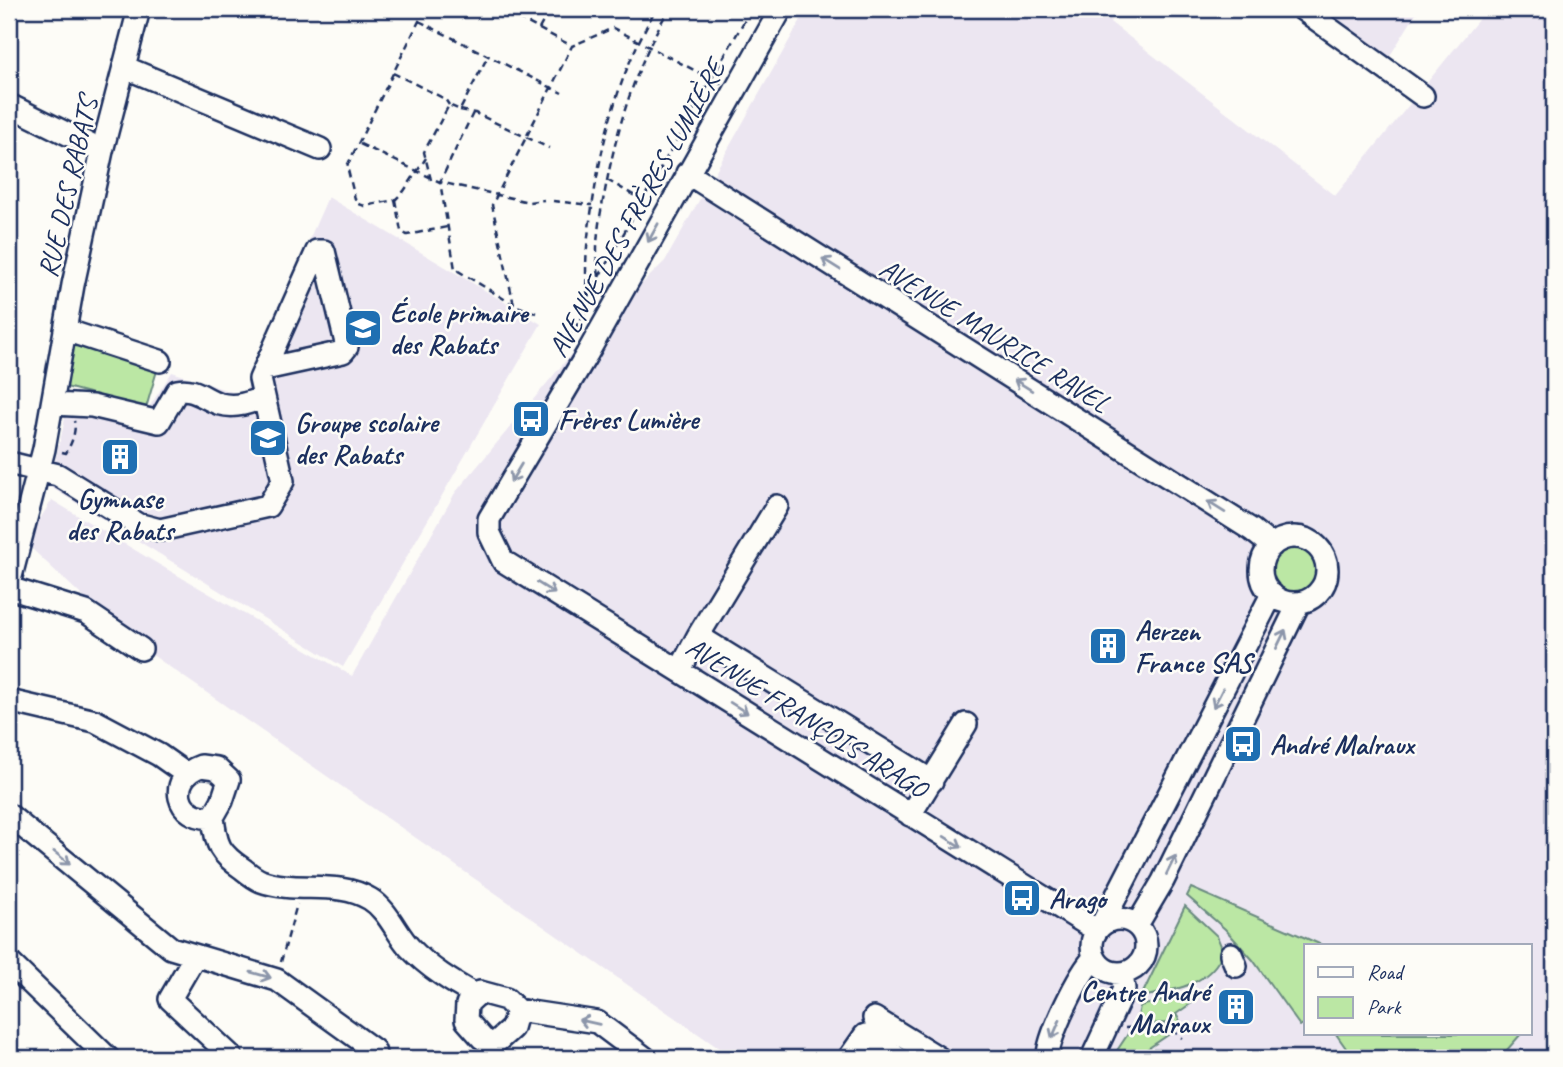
<svg xmlns="http://www.w3.org/2000/svg" width="1563" height="1067" font-family="Caveat,sans-serif">
<style>
.built{fill:#ece6f1;fill-rule:evenodd}
.green{fill:#bbe7a4;stroke:#6b8b81;stroke-width:2}
.lines{fill:none;stroke-linecap:round;stroke-linejoin:round}
.minor-casing{stroke:#1b2f5e;stroke-width:26}
.path{stroke:#1b2f5e;stroke-width:2.5;stroke-dasharray:7 5;stroke-linecap:butt}
.minor{stroke:#fdfcf7;stroke-width:21}
.oneway{stroke:#8c96aa}
.labels{text-anchor:middle;stroke-width:5;stroke-linejoin:round;paint-order:stroke}
.street-label{font-size:28px;fill:#1b2f5e;stroke:#fdfcf7}
.poi-label{font-size:28px;font-weight:bold;fill:#1b2f5e;stroke:#fdfcf7;text-anchor:start}
</style>
<rect width="100%" height="100%" fill="#fdfcf7"/>
<filter id="ink" filterUnits="userSpaceOnUse"><feTurbulence type="fractalNoise" baseFrequency=".0143" numOctaves="2"/><feDisplacementMap in="SourceGraphic" scale="14" xChannelSelector="R" yChannelSelector="G"/><feConvolveMatrix kernelMatrix="1 2 1 2 8 2 1 2 1" color-interpolation-filters="sRGB"/></filter>
<g filter="url(#ink)">
<!-- built -->
<path class="built" d="M807 9H1116L1110 22 1335 196 1482 15 1468 9H1554V1058H733L125 636 31 548 38 522 52 500 158 564 352 676 455 493 573 352 665 261ZM1306 946H1530V1034H1306Z
M1315 9H1419L1386 62Z
M328 197 541 324 343 667 49 486 64 424 67 399 146 412 172 372 244 396 283 299Z"/>
<!-- green -->
<path class="green" d="M74 340 158 367 146 408 66 387Z
M1270 570a24 24 0 1 1 48 0a24 24 0 1 1-48 0Z
M1191 888 1324 946H1306V1022L1300 1026 1253 960 1225 929 1187 896Z
M1185 906 1217 936 1223 951C1212 985 1172 991 1141 997Z
M1188 995 1193 1002 1176 1014 1182 1025 1177 1028 1171 1023 1142 1024 1138 1016 1140 1006Z
M1130 1031H1161L1168 1035 1134 1058H1112Z
M1336 1034H1521L1500 1058H1353Z"/>
<g class="lines">
<defs>
<path id="minor" d="M781 9 587 354 489 519V532L503 561 1096 930
M1302 9 1423 96
M124 67 320 149
M9 105 102 151
M687 173 1252 530 1272 546
M65 330 160 361
M53 404 92 406 159 422 177 391C195 387 204 399 220 404 236 408 249 403 264 397
M9 463 58 475 137 524 160 530 268 506 283 481 260 379 317 251H324L347 347 343 352 265 369
M1261 570a33 33 0 1 1 66 0a33 33 0 1 1-66 0Z
M9 584 44 449 73 285 102 151 139 9
M9 588 86 612 141 649
M698 636 777 506
M680 670 698 636 932 781
M9 701 95 721 159 755 186 774
M201 766 216 768 229 780 222 801 213 817C176 821 166 778 201 766Z
M9 815 171 948 277 980 374 1050 376 1058
M910 815 966 724
M213 817C216 845 219 853 243 869 248 873 254 878 261 881 296 894 337 879 370 899 388 910 396 933 410 948 429 968 452 982 475 995
M1092 946a27 27 0 1 1 54 0a27 27 0 1 1-54 0Z
M1102 924 1272 594
M1137 925 1163 881 1299 603
M1231 954 1236 966
M195 956 170 999 231 1056
M9 962 108 1058
M480 992 506 999 517 1010 512 1028 493 1045 482 1038 466 1020 467 1004Z
M517 1010 597 1022 645 1058
M874 1018 939 1058
M849 1058 865 1035 898 1058
M1048 1058C1046 1039 1080 972 1094 958
M1092 1058 1124 989 1122 974"/>
</defs>
<!-- minor casing -->
<use href="#minor" class="minor-casing"/>
<!-- path -->
<path class="path" d="M425 9 347 166 356 203 365 206 395 200 404 191 426 158
M510 9 516 17 572 46
M419 21 562 93
M539 29 550 9
M393 73 445 99 449 105
M460 110 475 113 549 148
M473 113 440 182 529 202 544 200
M360 144 440 182 455 269 514 305
M431 180 424 152 449 105 460 110 488 56
M607 180 642 200
M395 200 401 231 407 235 447 227
M553 201 592 205
M599 276C594 247 599 219 605 191 617 127 636 65 669 9
M587 298 751 9
M536 313 514 305 492 205 572 46 613 28 721 84
M567 339 589 308C583 269 587 239 593 201 604 130 620 72 656 9
M62 452 66 453C71 445 77 430 74 421
M281 962 297 904
M1125 1028 1167 1026 1182 1038"/>
<!-- minor -->
<use href="#minor" class="minor"/>
</g>
<!-- one-way arrows -->
<defs><path id="oneway-shaft" d="M-6 0H5M1.5-3L5.5 0L1.5 3" fill="none" stroke-width="1.6" stroke-linecap="round" stroke-linejoin="round" transform="scale(1.75)"/></defs>
<g class="oneway">
<use href="#oneway-shaft" transform="translate(653 233) rotate(119)"/>
<use href="#oneway-shaft" transform="translate(831 264) rotate(-148)"/>
<use href="#oneway-shaft" transform="translate(1023 385) rotate(-148)"/>
<use href="#oneway-shaft" transform="translate(516 473) rotate(121)"/>
<use href="#oneway-shaft" transform="translate(1216 507) rotate(-148)"/>
<use href="#oneway-shaft" transform="translate(546 588) rotate(32)"/>
<use href="#oneway-shaft" transform="translate(1281 639) rotate(-64)"/>
<use href="#oneway-shaft" transform="translate(1218 698) rotate(117)"/>
<use href="#oneway-shaft" transform="translate(739 708) rotate(32)"/>
<use href="#oneway-shaft" transform="translate(953 842) rotate(32)"/>
<use href="#oneway-shaft" transform="translate(62 858) rotate(39)"/>
<use href="#oneway-shaft" transform="translate(1171 865) rotate(-64)"/>
<use href="#oneway-shaft" transform="translate(261 975) rotate(16)"/>
<use href="#oneway-shaft" transform="translate(589 1022) rotate(-167)"/>
<use href="#oneway-shaft" transform="translate(1056 1029) rotate(114)"/>
</g>
</g>
<!-- icons -->
<defs>
<symbol id="school-square" viewBox="-11 -11 22 22"><rect x="-9" y="-9" width="18" height="18" rx="4" fill="#1f6fb2" stroke="#fdfcf7"/><path d="M0-5L7-2L0 1L-7-2ZM-4 1L0 2.5L4 1V4Q0 6-4 4Z" fill="#fff"/></symbol>
<symbol id="bus-square" viewBox="-11 -11 22 22"><rect x="-9" y="-9" width="18" height="18" rx="4" fill="#1f6fb2" stroke="#fdfcf7"/><path d="M-5-6H5V4H4V6H2V4H-2V6H-4V4H-5ZM-3.5-4V0h7V-4ZM-3.5 1.2v1.5H-2V1.2ZM2 1.2v1.5H3.5V1.2Z" fill="#fff"/></symbol>
<symbol id="building-square" viewBox="-11 -11 22 22"><rect x="-9" y="-9" width="18" height="18" rx="4" fill="#1f6fb2" stroke="#fdfcf7"/><path d="M-4-6H4V6H1V3H-1V6H-4ZM-2.5-4.3h1.7v1.8h-1.7ZM.8-4.3h1.7v1.8H.8ZM-2.5-1h1.7V.8h-1.7ZM.8-1h1.7V.8H.8Z" fill="#fff"/></symbol>
</defs>
<g fill-rule="evenodd">
<use href="#school-square" x="341" y="306" width="44" height="44"/>
<use href="#bus-square" x="509" y="397" width="44" height="44"/>
<use href="#school-square" x="246" y="416" width="44" height="44"/>
<use href="#building-square" x="98" y="435" width="44" height="44"/>
<use href="#building-square" x="1086" y="624" width="44" height="44"/>
<use href="#bus-square" x="1221" y="722" width="44" height="44"/>
<use href="#bus-square" x="1000" y="876" width="44" height="44"/>
<use href="#building-square" x="1214" y="985" width="44" height="44"/>
</g>
<g class="labels">
<!-- street labels -->
<g class="street-label">
<text transform="translate(67 187) rotate(-77)" y="10">RUE DES RABATS</text>
<text transform="translate(636 208) rotate(-61)" y="10">AVENUE DES FRÈRES LUMIÈRE</text>
<text transform="translate(995 335) rotate(32)" y="10">AVENUE MAURICE RAVEL</text>
<text transform="translate(807 717) rotate(32)" y="10">AVENUE FRANÇOIS ARAGO</text>
</g>
<!-- poi labels -->
<g class="poi-label">
<text x="390" y="322">École primaire<tspan x="390" dy="32">des Rabats</tspan></text>
<text x="558" y="429">Frères Lumière</text>
<text x="295" y="432">Groupe scolaire<tspan x="295" dy="32">des Rabats</tspan></text>
<text x="120" y="508" text-anchor="middle">Gymnase<tspan x="120" dy="32">des Rabats</tspan></text>
<text x="1135" y="640">Aerzen<tspan x="1135" dy="32">France SAS</tspan></text>
<text x="1270" y="754">André Malraux</text>
<text x="1049" y="908">Arago</text>
<text x="1209" y="1001" text-anchor="end">Centre André<tspan x="1209" dy="32">Malraux</tspan></text>
</g>
</g>
<!-- margin -->
<rect width="1563" height="1067" fill="none" stroke="#fdfcf7" stroke-width="35"/>
<rect x="18" y="18" width="1528" height="1032" fill="none" stroke="#1b2f5e" stroke-width="2.5" filter="url(#ink)"/>
<!-- legend -->
<rect x="1304" y="944" width="228" height="91" fill="#fdfcf7" stroke="#a3aaba" stroke-width="2"/>
<rect x="1318" y="967" width="35" height="10" fill="#fdfcf7" stroke="#a3aaba" stroke-width="2"/>
<text x="1367" y="979" font-size="21" fill="#1b2f5e">Road</text>
<rect x="1318" y="997" width="35" height="21" fill="#bbe7a4" stroke="#a3aaba" stroke-width="2"/>
<text x="1367" y="1014" font-size="21" fill="#1b2f5e">Park</text>
</svg>
